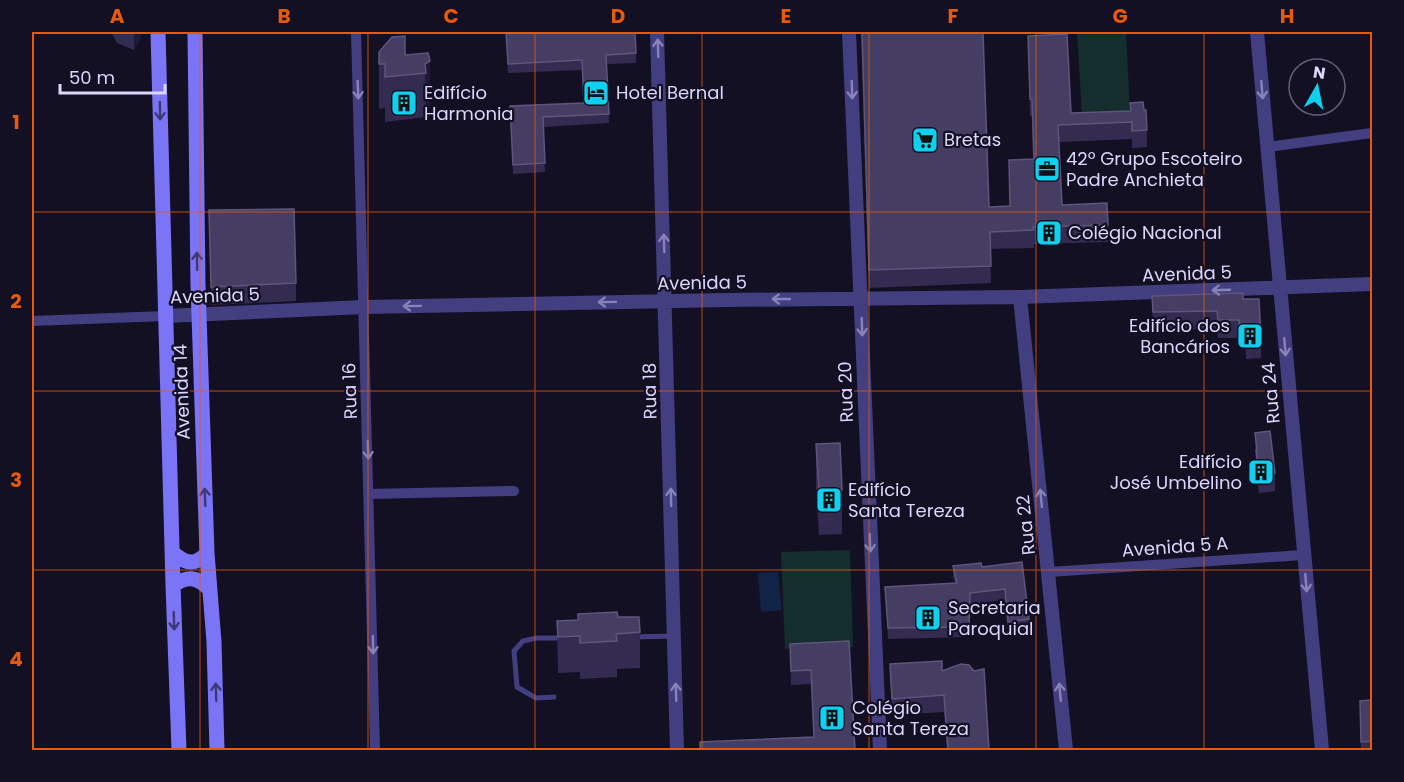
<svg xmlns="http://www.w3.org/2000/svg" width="1404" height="782" font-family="Poppins,sans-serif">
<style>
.green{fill:#142e2e}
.water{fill:#112447}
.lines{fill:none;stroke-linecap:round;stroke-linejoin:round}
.service{stroke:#433e80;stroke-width:5}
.minor{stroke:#433e80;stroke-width:10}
.tertiary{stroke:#433e80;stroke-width:14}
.secondary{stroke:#7c74f6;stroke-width:15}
.wall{fill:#342b51}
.shaded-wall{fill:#1f1837}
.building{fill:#463d63;stroke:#5d557b;stroke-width:1.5}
.oneway{stroke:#8882b8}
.oneway2{stroke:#3e3878}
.grid{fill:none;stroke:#e8590c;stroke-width:1.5;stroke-opacity:0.55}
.labels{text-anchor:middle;stroke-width:4.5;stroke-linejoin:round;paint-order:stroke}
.poi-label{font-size:18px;fill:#dcd6fc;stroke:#141024;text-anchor:start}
.street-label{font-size:18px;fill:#dcd6fc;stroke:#141024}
.neatline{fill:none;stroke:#e8590c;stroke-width:2}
.grid-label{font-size:20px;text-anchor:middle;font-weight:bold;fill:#e8590c}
</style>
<rect width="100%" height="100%" fill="#141024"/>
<!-- green -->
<path class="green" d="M1077 32H1126L1130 113 1082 115Z
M850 550 853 647 785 649 781 552Z"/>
<!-- water -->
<path class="water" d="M778 572 782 610 761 612 758 573Z"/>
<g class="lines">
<!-- service -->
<path class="service" d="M634 637 672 636
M554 697 536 698 517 687 514 651 523 641 537 638H564"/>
<!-- minor -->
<path class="minor" d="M356 32 375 750
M1267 147 1372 133
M32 321 165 316
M369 494 514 491
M1049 572 1303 555"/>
<!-- tertiary -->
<path class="tertiary" d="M657 32 677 750
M849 32 880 750
M1257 32 1322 750
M1020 297 1066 750
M165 316 364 307 726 300 1020 297 1372 284"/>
<!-- secondary -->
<path class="secondary" d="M158 32 173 585 179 750
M195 32 198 285 207 553 214 642 217 750
M173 553C186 564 195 566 207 553
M173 585C187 576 197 576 209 589"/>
</g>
<!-- wall -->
<path class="wall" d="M108 32H141V37L134 50 117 43 112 34H109Z
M506 32 636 53V63L607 64 609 123 543 127 545 172 513 174 510 106 584 103 582 70 508 73Z
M861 32H983L989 207 1010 206 1033 159 1032 116H1030L1028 36 1071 113 1130 111 1144 110 1147 130V147L1132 148V139L1059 142 1062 205 1107 203 1108 242 1034 244V248L990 249 991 283 869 288Z
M379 52 405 55 428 53 430 106 426 108V117L385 122V108L379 109Z
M209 229 296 283V301L211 305Z
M1152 296 1243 299 1261 340V358L1246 359 1245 342 1239 343V338H1218L1217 329 1153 330Z
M1255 433 1275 473V491L1259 493 1256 468Z
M816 444 842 490V534L819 535 816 488Z
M1022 562 1029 619V630L1008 632 1005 600 970 604 969 637 888 639 885 587 955 583 953 577V566L982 567Z
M618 617 640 632V668L617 669V677L580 679V672L558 673 557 621Z
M849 641 855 750 814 737 811 684 791 685 790 644Z
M890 664 942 671 989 750H947L944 712 892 715Z
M1372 700V750H1361L1360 701Z"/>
<!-- shaded-wall -->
<path class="shaded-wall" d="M134 32H141V37L134 50Z
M430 61V106L426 108 425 64Z"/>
<!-- building -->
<path class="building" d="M506 32H635L636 53 606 55 609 114 543 117 545 163 513 165 510 106 584 103 582 60 508 64Z
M862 32H983L989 207 1010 206 1009 160 1034 159 1032 99H1030L1028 36 1067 34 1071 113 1131 111 1130 103 1143 102 1144 110H1146L1147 130 1132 131V122L1058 125 1062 205 1107 203 1108 225 1033 227 1034 230 990 232 991 266 869 270Z
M405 36V55L428 53 430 61 425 64 426 73 385 77V64H379V52L392 37Z
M294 209 296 283 211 287 209 210Z
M1243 293V299H1259L1261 340 1246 341 1245 324H1239V320H1218L1217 311 1153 312 1152 296Z
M1270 431 1275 473 1259 475 1256 450H1257L1255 433Z
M840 443 842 490H819L816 444Z
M1022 562 1029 619 1008 622 1005 589 970 593 969 627 888 628 885 587 957 583 953 566 981 563 982 567Z
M617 612 618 617H639L640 632 616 634 617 641 580 643V636L558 637 557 621 578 620V614Z
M849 641 855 750H700V742L814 737 811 670 791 671 790 644Z
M942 661V671L961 664 969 665 974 671 984 669 989 750H948L944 695 892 699 890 664Z
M1372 700V741L1361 742 1360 701Z"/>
<!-- one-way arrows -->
<defs><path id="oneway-shaft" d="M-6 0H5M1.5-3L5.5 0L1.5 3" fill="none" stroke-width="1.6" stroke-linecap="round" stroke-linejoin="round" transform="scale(1.5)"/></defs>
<g class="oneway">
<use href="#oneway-shaft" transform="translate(658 48) rotate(-92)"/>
<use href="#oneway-shaft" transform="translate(358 90) rotate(88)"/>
<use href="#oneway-shaft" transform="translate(852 90) rotate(88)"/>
<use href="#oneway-shaft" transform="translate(1262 90) rotate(85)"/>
<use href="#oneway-shaft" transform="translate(664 243) rotate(-92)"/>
<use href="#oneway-shaft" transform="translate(1221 290) rotate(178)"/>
<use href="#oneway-shaft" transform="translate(781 299) rotate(180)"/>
<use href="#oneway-shaft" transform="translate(607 302) rotate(179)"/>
<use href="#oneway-shaft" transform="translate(412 306) rotate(179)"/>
<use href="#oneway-shaft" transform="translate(862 327) rotate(88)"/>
<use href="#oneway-shaft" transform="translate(1285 347) rotate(85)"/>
<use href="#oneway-shaft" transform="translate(368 450) rotate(88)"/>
<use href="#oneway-shaft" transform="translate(671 497) rotate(-91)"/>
<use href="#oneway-shaft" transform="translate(1041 498) rotate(-96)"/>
<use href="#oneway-shaft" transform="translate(870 543) rotate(88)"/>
<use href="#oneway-shaft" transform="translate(1306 583) rotate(85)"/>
<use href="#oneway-shaft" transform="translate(373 645) rotate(89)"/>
<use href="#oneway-shaft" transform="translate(676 692) rotate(-92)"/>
<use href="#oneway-shaft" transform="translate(1060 692) rotate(-95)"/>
</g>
<g class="oneway2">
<use href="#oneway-shaft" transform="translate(160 111) rotate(89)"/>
<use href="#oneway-shaft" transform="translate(197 261) rotate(-91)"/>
<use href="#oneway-shaft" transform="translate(205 497) rotate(-92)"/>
<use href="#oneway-shaft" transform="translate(174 621) rotate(88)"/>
<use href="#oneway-shaft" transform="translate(216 692) rotate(-92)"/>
</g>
<!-- grid -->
<path class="grid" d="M200 32V750M368 32V750M535 32V750M702 32V750M869 32V750M1036 32V750M1204 32V750M32 212H1372M32 391H1372M32 570H1372"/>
<!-- icons -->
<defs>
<symbol id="hotel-square" viewBox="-11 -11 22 22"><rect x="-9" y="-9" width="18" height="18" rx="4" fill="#0fd1ef" stroke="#141024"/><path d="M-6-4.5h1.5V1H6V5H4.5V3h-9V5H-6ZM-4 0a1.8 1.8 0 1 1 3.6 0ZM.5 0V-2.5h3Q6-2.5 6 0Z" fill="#111"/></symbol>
<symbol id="building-square" viewBox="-11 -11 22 22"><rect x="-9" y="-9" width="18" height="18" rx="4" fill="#0fd1ef" stroke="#141024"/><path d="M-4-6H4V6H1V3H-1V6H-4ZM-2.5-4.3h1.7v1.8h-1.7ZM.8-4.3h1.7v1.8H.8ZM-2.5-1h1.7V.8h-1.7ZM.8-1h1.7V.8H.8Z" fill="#111"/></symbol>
<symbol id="supermarket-square" viewBox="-11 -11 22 22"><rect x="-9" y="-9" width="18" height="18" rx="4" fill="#0fd1ef" stroke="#141024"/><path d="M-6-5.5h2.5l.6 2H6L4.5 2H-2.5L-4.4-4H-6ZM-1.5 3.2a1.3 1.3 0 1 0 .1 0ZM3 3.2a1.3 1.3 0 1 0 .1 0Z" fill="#111"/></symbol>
<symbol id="office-square" viewBox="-11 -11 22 22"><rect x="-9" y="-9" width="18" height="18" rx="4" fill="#0fd1ef" stroke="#141024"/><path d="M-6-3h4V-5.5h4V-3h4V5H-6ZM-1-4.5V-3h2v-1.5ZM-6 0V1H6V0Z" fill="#111"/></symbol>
</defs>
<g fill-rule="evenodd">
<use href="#hotel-square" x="581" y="78" width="30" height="30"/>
<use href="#building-square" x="389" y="88" width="30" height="30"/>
<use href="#supermarket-square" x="910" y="125" width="30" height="30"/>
<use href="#office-square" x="1032" y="154" width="30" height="30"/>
<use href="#building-square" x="1034" y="218" width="30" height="30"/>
<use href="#building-square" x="1235" y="321" width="30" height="30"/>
<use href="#building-square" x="1246" y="457" width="30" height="30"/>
<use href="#building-square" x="814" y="485" width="30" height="30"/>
<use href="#building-square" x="913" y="603" width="30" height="30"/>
<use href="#building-square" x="817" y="703" width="30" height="30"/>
</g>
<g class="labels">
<!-- poi labels -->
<g class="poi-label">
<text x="424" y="99">Edifício<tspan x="424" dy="21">Harmonia</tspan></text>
<text x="616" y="99">Hotel Bernal</text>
<text x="944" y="146">Bretas</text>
<text x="1066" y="165">42º Grupo Escoteiro<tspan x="1066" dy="21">Padre Anchieta</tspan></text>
<text x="1068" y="239">Colégio Nacional</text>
<text x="1230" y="332" text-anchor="end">Edifício dos<tspan x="1230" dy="21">Bancários</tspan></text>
<text x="1242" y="468" text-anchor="end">Edifício<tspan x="1242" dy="21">José Umbelino</tspan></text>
<text x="848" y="496">Edifício<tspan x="848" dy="21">Santa Tereza</tspan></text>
<text x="948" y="614">Secretaria<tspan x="948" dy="21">Paroquial</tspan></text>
<text x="852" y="714">Colégio<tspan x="852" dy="21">Santa Tereza</tspan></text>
</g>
<!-- street labels -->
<g class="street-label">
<text transform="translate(1187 274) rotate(-2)" y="6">Avenida 5</text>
<text transform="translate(702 283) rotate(-1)" y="6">Avenida 5</text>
<text transform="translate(215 296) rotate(-2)" y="6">Avenida 5</text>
<text transform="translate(350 391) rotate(-92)" y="6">Rua 16</text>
<text transform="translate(650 391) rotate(-91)" y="6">Rua 18</text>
<text transform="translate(182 392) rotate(-92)" y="6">Avenida 14</text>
<text transform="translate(846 392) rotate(-92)" y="6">Rua 20</text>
<text transform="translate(1271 393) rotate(-95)" y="6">Rua 24</text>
<text transform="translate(1026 525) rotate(-96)" y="6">Rua 22</text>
<text transform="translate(1175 547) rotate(-4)" y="6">Avenida 5 A</text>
</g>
</g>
<!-- border -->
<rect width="1404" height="782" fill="none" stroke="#141024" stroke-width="66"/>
<!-- north arrow -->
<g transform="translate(1317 87) rotate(9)"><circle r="28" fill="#141024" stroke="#645f7a" stroke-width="1.5"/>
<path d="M0-4.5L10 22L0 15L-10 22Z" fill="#0fd1ef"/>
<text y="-9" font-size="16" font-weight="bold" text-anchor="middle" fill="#dcd6fc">N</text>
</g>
<!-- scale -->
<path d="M60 84v9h105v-9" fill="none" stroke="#dcd6fc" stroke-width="3"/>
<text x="69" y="84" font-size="18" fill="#dcd6fc" stroke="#141024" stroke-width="4.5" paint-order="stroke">50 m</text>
<rect x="33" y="33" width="1338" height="716" class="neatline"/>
<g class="grid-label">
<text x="117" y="23">A</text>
<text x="284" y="23">B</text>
<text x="451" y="23">C</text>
<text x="618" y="23">D</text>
<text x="786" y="23">E</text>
<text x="953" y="23">F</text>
<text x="1120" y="23">G</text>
<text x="1287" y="23">H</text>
<text x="16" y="129">1</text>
<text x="16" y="308">2</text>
<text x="16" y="487">3</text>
<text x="16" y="666">4</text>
</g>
</svg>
